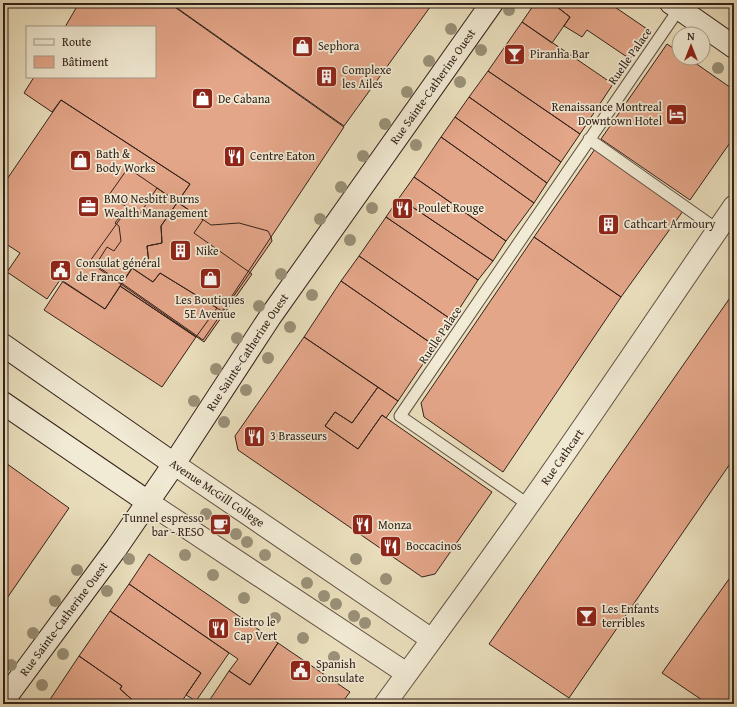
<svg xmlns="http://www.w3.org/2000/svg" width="737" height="707" font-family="'Gentium Book Plus',serif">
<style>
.building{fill:#e4a689;stroke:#33211a}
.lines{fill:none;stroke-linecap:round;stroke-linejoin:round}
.lane-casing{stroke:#615043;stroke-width:13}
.street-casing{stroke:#615043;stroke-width:23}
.secondary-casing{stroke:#33211a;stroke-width:24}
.lane{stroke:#f1ead4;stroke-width:11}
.street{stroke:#f1ead4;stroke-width:21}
.secondary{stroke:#f1ead4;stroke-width:22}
.tree{fill:#9a9178}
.labels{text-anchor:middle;stroke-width:3.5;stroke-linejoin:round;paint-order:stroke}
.poi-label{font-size:12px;fill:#33211a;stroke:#f1ead4;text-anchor:start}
.street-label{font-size:12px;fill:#33211a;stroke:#f1ead4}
</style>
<rect width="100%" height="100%" fill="#eadfbd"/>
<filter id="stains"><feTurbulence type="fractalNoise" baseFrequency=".005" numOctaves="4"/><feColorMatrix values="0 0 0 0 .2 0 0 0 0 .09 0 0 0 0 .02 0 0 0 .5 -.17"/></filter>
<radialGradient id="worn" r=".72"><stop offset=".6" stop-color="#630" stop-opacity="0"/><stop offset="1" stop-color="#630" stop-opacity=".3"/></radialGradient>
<!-- building -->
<path class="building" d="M79 3H169L344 127 222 311 160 273 153 282 132 268 133 267 149 264 147 246 162 243 161 226 190 184 61 100 52 112 24 93 34 77H155V27H65Z
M170 3H433L344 126Z
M535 3H552L570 17 552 43 522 22Z
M552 3H609L650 31 630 59 587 30 582 37 564 26 570 17Z
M522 22 613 84 580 134 488 71Z
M667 44 679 52V58H688L734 90V137L690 200 601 139Z
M488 71 580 134 561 162 469 97Z
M469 97 561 162 547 183 455 117Z
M61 100 190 184 161 226 162 243 147 246 149 264 133 267 105 309 60 280 47 299 7 272 20 253 3 242V185Z
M455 117 547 183 534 203 441 137Z
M441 137 534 203 506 241 414 177Z
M595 149 683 211 621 297 534 237Z
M128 168 211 225 239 223 268 231 271 237 272 241 203 340 90 261 128 208 109 195Z
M414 177 506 241 493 261 399 198Z
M157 188 203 220 194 233 252 274 204 342 95 266 107 247 114 251 121 241 119 226 115 223 127 207 139 215Z
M399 198 493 261 478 280 386 217Z
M386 217 478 280 452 320 359 256Z
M534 237 621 297 503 472 424 417 421 403Z
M359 256 452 320 435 346 341 281Z
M132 268 153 282 160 273 217 308 196 337 120 286Z
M63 281 105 309 120 286 196 337 162 387 44 310Z
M341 281 435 346 398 401 304 337Z
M734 292V458L569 698 489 644Z
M304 337 378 387 352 423 335 412 325 426 358 449 382 415 492 492 435 574 422 577 238 450 235 436Z
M378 387 398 401 386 418 382 415 358 449 325 426 335 412 352 423Z
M3 461 69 508 3 604Z
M149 554 278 643 250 685 229 671 238 659 129 584Z
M734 572V704H708L662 673Z
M129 584 229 653 196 701 186 695 201 673 110 611Z
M110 611 201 673 180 704H137L120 689 122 686 79 656Z
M278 643 350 692 341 704H207L229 671 250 685Z
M79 656 122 686 120 689 137 704H47Z"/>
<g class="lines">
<defs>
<path id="lane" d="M589 139 718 230
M529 505 400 416 679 9"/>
<g id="street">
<path d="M174 464 431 639"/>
<path d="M148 502 406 673"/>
<path id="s1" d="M385 704C433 638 481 573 528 506 598 407 665 306 734 206"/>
</g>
<g id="secondary">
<path d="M671 3 734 47"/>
<path d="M3 345 174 464"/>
<path d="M3 403 148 502"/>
<path id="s2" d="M3 701 117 547 174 464 270 317 492 3"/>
</g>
</defs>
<!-- lane casing -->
<use href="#lane" class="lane-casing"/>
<!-- street casing -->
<use href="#street" class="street-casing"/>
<!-- secondary casing -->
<use href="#secondary" class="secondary-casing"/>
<!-- lane -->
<use href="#lane" class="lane"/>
<!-- street -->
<use href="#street" class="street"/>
<!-- secondary -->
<use href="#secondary" class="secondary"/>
</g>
<!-- trees -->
<g class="tree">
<circle cx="509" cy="10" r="6"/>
<circle cx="451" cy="29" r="6"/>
<circle cx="481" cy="50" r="6"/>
<circle cx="429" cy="61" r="6"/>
<circle cx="718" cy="68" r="6"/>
<circle cx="460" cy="82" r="6"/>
<circle cx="407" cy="92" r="6"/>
<circle cx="385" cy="124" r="6"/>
<circle cx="416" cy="145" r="6"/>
<circle cx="363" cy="156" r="6"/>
<circle cx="341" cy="187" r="6"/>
<circle cx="372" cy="208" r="6"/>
<circle cx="320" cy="219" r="6"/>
<circle cx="350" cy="240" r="6"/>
<circle cx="281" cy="274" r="6"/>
<circle cx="312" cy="295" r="6"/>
<circle cx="259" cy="306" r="6"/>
<circle cx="290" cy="327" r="6"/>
<circle cx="237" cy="338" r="6"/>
<circle cx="268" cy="358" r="6"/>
<circle cx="216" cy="369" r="6"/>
<circle cx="246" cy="390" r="6"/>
<circle cx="194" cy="401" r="6"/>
<circle cx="224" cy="422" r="6"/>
<circle cx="206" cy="514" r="6"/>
<circle cx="219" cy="523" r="6"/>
<circle cx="236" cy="534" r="6"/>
<circle cx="247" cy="542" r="6"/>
<circle cx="185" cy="555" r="6"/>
<circle cx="265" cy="555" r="6"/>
<circle cx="129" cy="559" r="6"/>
<circle cx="356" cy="559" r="6"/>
<circle cx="77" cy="570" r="6"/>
<circle cx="213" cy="575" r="6"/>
<circle cx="386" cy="579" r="6"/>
<circle cx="307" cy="583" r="6"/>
<circle cx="107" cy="591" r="6"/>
<circle cx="324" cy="596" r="6"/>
<circle cx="244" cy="598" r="6"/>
<circle cx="55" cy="601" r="6"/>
<circle cx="336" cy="604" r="6"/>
<circle cx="354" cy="616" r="6"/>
<circle cx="275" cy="618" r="6"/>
<circle cx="365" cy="623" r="6"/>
<circle cx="33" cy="633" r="6"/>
<circle cx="303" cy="638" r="6"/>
<circle cx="63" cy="654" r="6"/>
<circle cx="334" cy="657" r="6"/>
<circle cx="11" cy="665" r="6"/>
<circle cx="42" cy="685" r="6"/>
</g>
<!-- icons -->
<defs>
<symbol id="shop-square" viewBox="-11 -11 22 22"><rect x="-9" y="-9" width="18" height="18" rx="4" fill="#8f2418" stroke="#f1ead4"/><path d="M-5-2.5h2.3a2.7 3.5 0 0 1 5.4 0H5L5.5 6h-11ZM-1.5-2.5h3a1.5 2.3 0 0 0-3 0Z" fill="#fff"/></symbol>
<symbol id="bar-square" viewBox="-11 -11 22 22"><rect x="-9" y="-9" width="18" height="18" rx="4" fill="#8f2418" stroke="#f1ead4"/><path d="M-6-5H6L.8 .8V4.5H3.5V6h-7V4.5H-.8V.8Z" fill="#fff"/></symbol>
<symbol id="building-square" viewBox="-11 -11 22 22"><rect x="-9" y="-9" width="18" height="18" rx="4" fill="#8f2418" stroke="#f1ead4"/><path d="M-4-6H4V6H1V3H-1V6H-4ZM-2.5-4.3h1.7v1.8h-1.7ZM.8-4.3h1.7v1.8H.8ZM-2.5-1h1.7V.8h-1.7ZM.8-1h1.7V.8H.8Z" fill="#fff"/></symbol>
<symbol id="hotel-square" viewBox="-11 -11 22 22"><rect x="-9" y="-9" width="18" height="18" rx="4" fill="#8f2418" stroke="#f1ead4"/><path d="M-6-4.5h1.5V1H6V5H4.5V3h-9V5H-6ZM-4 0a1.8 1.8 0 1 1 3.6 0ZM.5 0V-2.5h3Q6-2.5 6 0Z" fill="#fff"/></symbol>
<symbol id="restaurant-square" viewBox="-11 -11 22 22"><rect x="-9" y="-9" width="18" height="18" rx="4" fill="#8f2418" stroke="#f1ead4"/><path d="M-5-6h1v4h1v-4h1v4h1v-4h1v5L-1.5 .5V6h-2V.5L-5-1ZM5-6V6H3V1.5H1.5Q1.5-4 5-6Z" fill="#fff"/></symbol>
<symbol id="office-square" viewBox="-11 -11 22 22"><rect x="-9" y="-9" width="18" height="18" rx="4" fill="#8f2418" stroke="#f1ead4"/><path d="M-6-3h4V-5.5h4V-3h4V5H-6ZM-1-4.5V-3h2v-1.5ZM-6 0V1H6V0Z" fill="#fff"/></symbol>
<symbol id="civic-square" viewBox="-11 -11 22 22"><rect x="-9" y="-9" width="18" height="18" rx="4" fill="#8f2418" stroke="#f1ead4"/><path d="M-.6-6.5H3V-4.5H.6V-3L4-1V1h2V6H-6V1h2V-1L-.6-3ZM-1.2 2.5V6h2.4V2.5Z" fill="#fff"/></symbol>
<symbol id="cafe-square" viewBox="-11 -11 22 22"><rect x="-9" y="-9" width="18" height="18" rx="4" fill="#8f2418" stroke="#f1ead4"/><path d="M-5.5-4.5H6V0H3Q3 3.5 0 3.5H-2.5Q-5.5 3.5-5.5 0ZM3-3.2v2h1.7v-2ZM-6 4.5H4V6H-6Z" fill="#fff"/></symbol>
</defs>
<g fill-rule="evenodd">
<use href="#shop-square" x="290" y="34" width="25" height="25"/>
<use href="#bar-square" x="502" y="42" width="25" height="25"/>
<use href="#building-square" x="314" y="64" width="25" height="25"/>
<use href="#shop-square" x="190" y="86" width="25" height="25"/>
<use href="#hotel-square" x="664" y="102" width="25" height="25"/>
<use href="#restaurant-square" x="222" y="144" width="25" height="25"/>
<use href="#shop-square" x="68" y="148" width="25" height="25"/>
<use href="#office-square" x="76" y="194" width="25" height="25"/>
<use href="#restaurant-square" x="390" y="196" width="25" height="25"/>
<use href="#building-square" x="596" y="212" width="25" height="25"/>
<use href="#building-square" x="168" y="238" width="25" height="25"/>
<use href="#civic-square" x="48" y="258" width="25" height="25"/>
<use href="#shop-square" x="198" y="266" width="25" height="25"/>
<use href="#restaurant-square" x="242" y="424" width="25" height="25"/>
<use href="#cafe-square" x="208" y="512" width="25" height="25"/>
<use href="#restaurant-square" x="350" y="512" width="25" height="25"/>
<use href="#restaurant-square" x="378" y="534" width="25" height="25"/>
<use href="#bar-square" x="574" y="604" width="25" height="25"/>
<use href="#restaurant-square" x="206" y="616" width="25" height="25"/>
<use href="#civic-square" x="288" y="658" width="25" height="25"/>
</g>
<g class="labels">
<!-- poi labels -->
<g class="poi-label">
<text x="318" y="50">Sephora</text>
<text x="530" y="58">Piranha Bar</text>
<text x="342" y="74">Complexe<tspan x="342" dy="14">les Ailes</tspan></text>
<text x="218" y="103">De Cabana</text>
<text x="662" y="111" text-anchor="end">Renaissance Montreal<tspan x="662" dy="14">Downtown Hotel</tspan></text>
<text x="96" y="158">Bath &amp;<tspan x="96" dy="14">Body Works</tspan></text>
<text x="250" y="160">Centre Eaton</text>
<text x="104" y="203">BMO Nesbitt Burns<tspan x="104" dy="14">Wealth Management</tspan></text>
<text x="418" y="212">Poulet Rouge</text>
<text x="624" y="228">Cathcart Armoury</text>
<text x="196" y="255">Nike</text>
<text x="76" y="267">Consulat général<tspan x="76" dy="14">de France</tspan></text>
<text x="210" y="304" text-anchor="middle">Les Boutiques<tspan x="210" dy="14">5E Avenue</tspan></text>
<text x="270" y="440">3 Brasseurs</text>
<text x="204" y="522" text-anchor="end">Tunnel espresso<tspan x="204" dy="14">bar - RESO</tspan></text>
<text x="378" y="529">Monza</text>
<text x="406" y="550">Boccacinos</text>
<text x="602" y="613">Les Enfants<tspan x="602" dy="14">terribles</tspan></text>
<text x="234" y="626">Bistro le<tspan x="234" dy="14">Cap Vert</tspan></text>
<text x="316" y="668">Spanish<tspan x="316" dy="14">consulate</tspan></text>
</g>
<!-- street labels -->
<g class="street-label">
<text transform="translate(630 56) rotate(-55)" y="4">Ruelle Palace</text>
<text dy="4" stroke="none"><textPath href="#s2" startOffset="750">Rue Sainte-Catherine Ouest</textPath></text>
<text transform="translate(440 335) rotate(-56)" y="4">Ruelle Palace</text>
<text dy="4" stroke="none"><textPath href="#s2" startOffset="426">Rue Sainte-Catherine Ouest</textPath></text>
<text dy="4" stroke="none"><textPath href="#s1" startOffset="304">Rue Cathcart</textPath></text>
<text transform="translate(217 493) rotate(34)" y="4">Avenue McGill College</text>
<text dy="4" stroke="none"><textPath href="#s2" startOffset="102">Rue Sainte-Catherine Ouest</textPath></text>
</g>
</g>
<!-- margin -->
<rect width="737" height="707" fill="none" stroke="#eadfbd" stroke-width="16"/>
<rect x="4" y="4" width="729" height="699" fill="none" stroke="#33211a" stroke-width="2"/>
<rect x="8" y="8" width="721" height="691" fill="none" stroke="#33211a"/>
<!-- legend -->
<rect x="26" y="26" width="130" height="52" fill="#f1ead4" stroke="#a59a8a"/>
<rect x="34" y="39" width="20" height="6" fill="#f1ead4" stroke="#a59a8a"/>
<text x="62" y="46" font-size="12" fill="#33211a">Route</text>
<rect x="34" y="56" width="20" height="12" fill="#e4a689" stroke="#a59a8a"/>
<text x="62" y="66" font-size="12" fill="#33211a">Bâtiment</text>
<!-- north arrow -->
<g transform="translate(691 46)"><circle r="19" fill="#f1ead4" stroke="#a59a8a"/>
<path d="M0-3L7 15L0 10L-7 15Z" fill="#8f2418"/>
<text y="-6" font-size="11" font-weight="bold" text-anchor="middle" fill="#33211a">N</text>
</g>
<rect width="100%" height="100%" filter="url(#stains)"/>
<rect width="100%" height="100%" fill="url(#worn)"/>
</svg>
